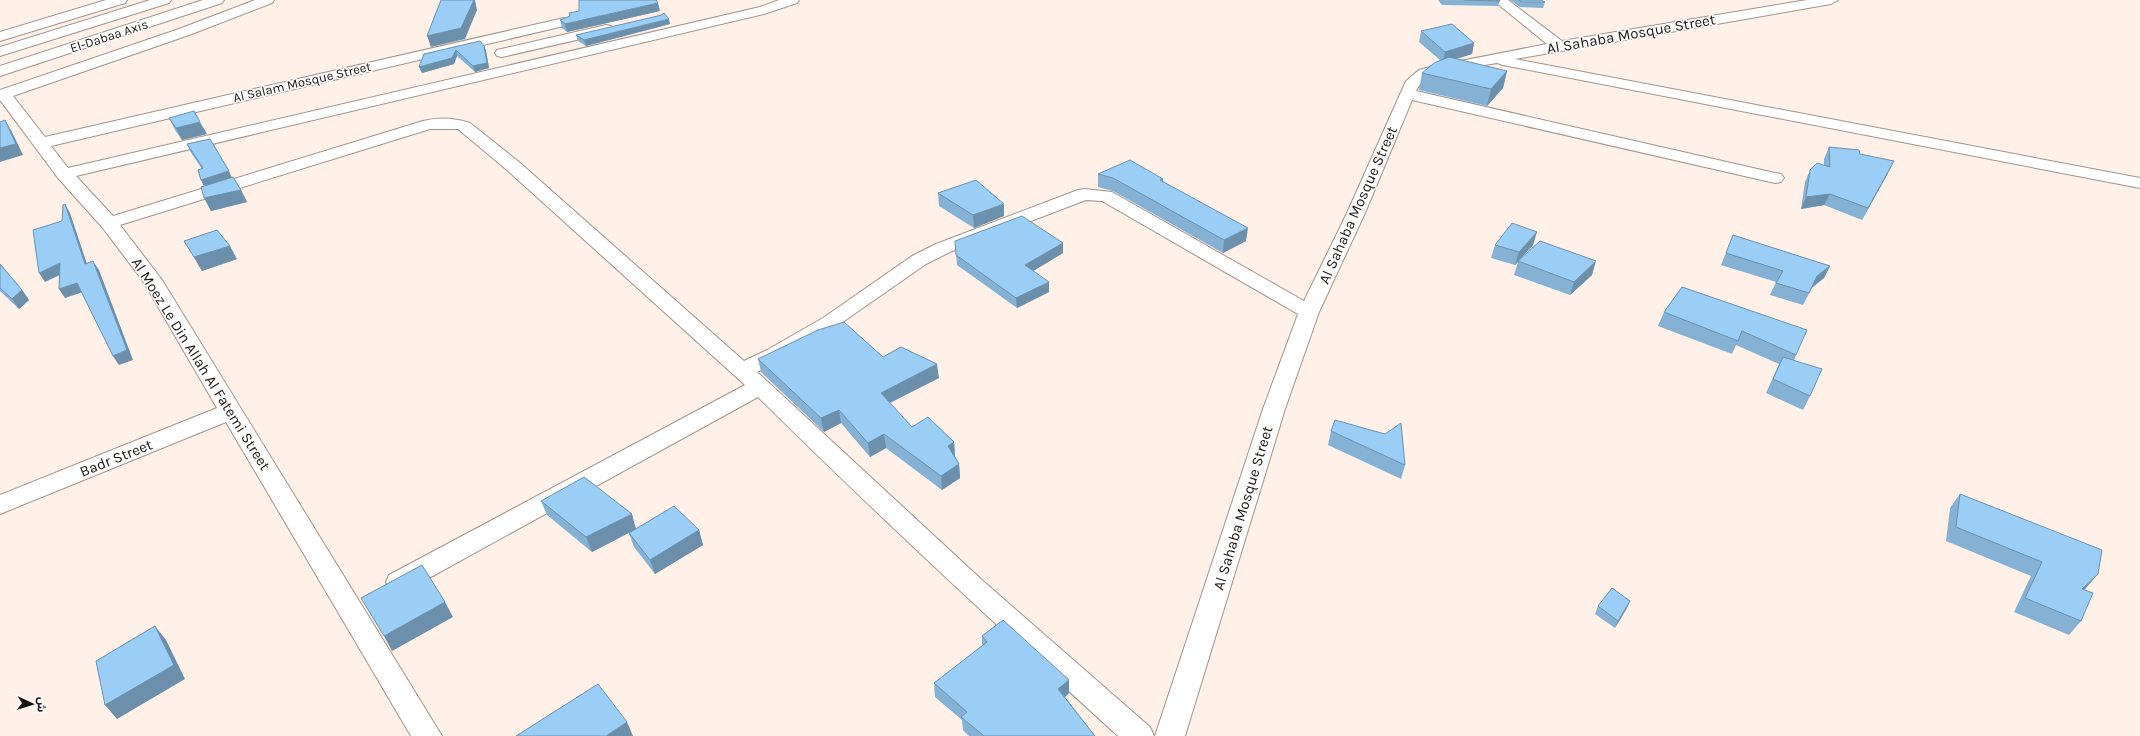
<svg xmlns="http://www.w3.org/2000/svg" width="2140" height="736" font-family="Karla,'Noto Sans Arabic',sans-serif">
  <style>
    .lines { fill: none; stroke-linecap: round; stroke-linejoin: round }
    .minor-casing { stroke: #a0938b; stroke-width: 2 }
    .highway-casing { stroke: #a0938b; stroke-width: 2 }
    .minor { fill: #fff; fill-rule: evenodd }
    .highway { fill: #fff; fill-rule: evenodd }
    .wall { fill: #84b1d4 }
    .shaded-wall { fill: #6c90ac }
    .building { fill: #9acef6; stroke: #6c90ac }
    .labels { text-anchor: middle; dominant-baseline: central; stroke-width: 3; stroke-linejoin: round; paint-order: stroke }
    .far-street-label { font-size: 13px; fill: #1a1512; stroke: #fff }
    .street-label { font-size: 15px; fill: #1a1512; stroke: #fff }
  </style>
  <rect width="100%" height="100%" fill="#fff1e8"/>
  <g class="lines">
    <g class="minor-casing">
      <g id="minor">
        <polygon points="106,0 127,0 125,3 0,41 0,32"/>
        <path d="M255,0H274L272,3L189,35L13,96L45,137L564,18L571,22L564,26L51,146L68,168L760,7L779,0H799L797,3L764,14L76,176L113,216L423,121C439,117 455,118 470,123L519,162L744,361L767,350L823,318L912,256L936,244L1078,190L1084,189L1112,192L1304,301L1347,213L1406,81L1419,70L1430,67L1547,44L1493,0H1508L1562,41L1807,0H1838L1831,4L1515,59L2140,178V188L1503,65L1497,63C1475,67 1425,69 1416,91L1775,173L1781,174L1784,178L1781,182L1775,183L1412,100L1365,213L1319,312L1285,409L1185,736H1155L1263,409L1298,314L1102,201L1086,200L950,252L926,264L837,326L783,360L757,372L982,580L1150,727L1154,736H1118C996,625 875,513 758,397L409,589L399,592L389,589L386,582L389,575L745,385L507,170L458,129H430L120,225L162,280L442,736H411L226,422L0,514V495L217,408L143,281L102,227L58,178L0,100V90L179,29Z"/>
        <polygon points="606,25 611,26 613,29 611,32 502,57 497,56 495,53 497,50"/>
      </g>
    </g>
    <g class="highway-casing">
      <g id="highway">
        <polygon points="150,0 171,0 169,3 0,56 0,47"/>
        <polygon points="203,0 224,0 222,3 0,76 0,66"/>
      </g>
    </g>
    <use href="#minor" class="minor"/>
    <use href="#highway" class="highway"/>
  </g>
  <g class="wall">
    <polygon points="1438,0 1499,0 1500,1 1498,6 1442,5"/>
    <polygon points="1510,0 1541,0 1545,2 1543,8 1520,7"/>
    <polygon points="660,11 567,32 562,28 560,20"/>
    <polygon points="670,24 586,46 578,41 576,35"/>
    <polygon points="1421,31 1474,43 1472,54 1456,59 1507,71 1503,88 1487,106 1419,90 1422,73 1440,60 1419,42"/>
    <polygon points="484,46 486,51 489,68 475,72 457,56 454,64 422,73 424,54"/>
    <polygon points="169,118 207,134 182,140 175,130"/>
    <polygon points="187,144 232,177 241,190 247,202 211,211 204,186 201,180 202,169 190,151"/>
    <polygon points="1829,147 1860,154 1888,173 1862,220 1824,205 1801,209 1805,182 1810,170 1824,165 1824,159"/>
    <polygon points="1098,174 1163,179 1163,181 1246,241 1223,253 1113,191 1098,187"/>
    <polygon points="938,193 1004,216 974,228 939,206"/>
    <polygon points="1733,235 1830,266 1824,278 1812,288 1803,305 1770,295 1776,282 1721,265"/>
    <polygon points="184,241 237,259 202,271"/>
    <polygon points="955,241 1063,243 1063,253 1033,271 1049,292 1017,308 957,265"/>
    <polygon points="1495,245 1533,245 1519,260 1592,275 1570,295 1514,275 1518,262 1515,265 1491,258"/>
    <polygon points="0,264 22,290 29,300 19,309 0,291"/>
    <polygon points="1682,287 1796,355 1794,360 1810,396 1803,410 1766,393 1779,364 1736,345 1732,354 1658,326 1664,312"/>
    <polygon points="883,357 939,378 890,403 912,427 954,442 955,456 959,464 960,478 942,490 886,448 870,457 841,423 824,432 761,372 758,359"/>
    <polygon points="1331,431 1405,465 1401,479 1328,445"/>
    <polygon points="1960,494 2086,588 2084,590 2081,621 2069,635 2014,612 2031,576 1946,541 1950,508"/>
    <polygon points="541,501 636,529 699,530 703,545 655,574 634,547 629,533 633,531 592,552 547,515"/>
    <polygon points="1598,606 1627,608 1615,628 1595,614"/>
    <polygon points="982,636 1069,680 1069,693 1065,697 1095,736 969,736 963,730 962,720 935,697 934,683 982,646"/>
  </g>
  <g class="shaded-wall">
    <polygon points="474,0 475,0 477,10 465,39 431,47 427,36"/>
    <polygon points="658,3 660,11 567,32 565,24"/>
    <polygon points="669,19 670,24 586,46 584,40"/>
    <polygon points="1474,43 1472,54 1443,63 1445,52"/>
    <polygon points="484,46 486,51 489,68 475,72 473,66"/>
    <polygon points="456,50 457,56 454,64 422,73 419,67"/>
    <polygon points="1507,71 1503,88 1487,106 1491,89"/>
    <polygon points="5,120 12,132 23,155 0,162 0,148"/>
    <polygon points="200,122 207,134 182,140 176,128"/>
    <polygon points="1894,161 1888,173 1862,220 1868,208"/>
    <polygon points="229,171 232,178 204,186 201,180"/>
    <polygon points="241,190 247,202 211,211 204,198"/>
    <polygon points="1830,194 1824,205 1801,209 1806,197"/>
    <polygon points="65,204 70,213 90,273 85,264"/>
    <polygon points="1004,204 1004,216 974,228 973,215"/>
    <polygon points="1248,228 1246,241 1223,253 1224,240"/>
    <polygon points="1537,232 1533,245 1515,265 1519,252"/>
    <polygon points="1063,243 1063,253 1025,276 1025,265"/>
    <polygon points="230,246 237,259 202,271 194,257"/>
    <polygon points="93,261 99,270 133,360 119,365 113,356"/>
    <polygon points="1596,261 1592,275 1570,295 1574,282"/>
    <polygon points="60,263 66,272 45,282 39,273"/>
    <polygon points="1830,266 1824,278 1811,288 1817,276"/>
    <polygon points="1049,282 1049,292 1017,308 1016,298"/>
    <polygon points="77,283 83,292 65,298 59,289"/>
    <polygon points="22,290 29,300 19,309 12,299"/>
    <polygon points="937,364 939,378 883,406 881,393"/>
    <polygon points="839,410 841,423 824,432 821,418"/>
    <polygon points="884,434 886,448 870,457 868,443"/>
    <polygon points="954,442 955,456 950,460 948,446"/>
    <polygon points="959,464 960,478 942,490 941,476"/>
    <polygon points="632,514 636,529 592,552 586,537"/>
    <polygon points="699,530 703,545 655,574 650,560"/>
    <polygon points="2098,574 2086,588 2070,603 2082,589"/>
    <polygon points="1630,601 1627,608 1615,628 1618,621"/>
    <polygon points="445,602 453,617 392,651 384,636"/>
    <polygon points="155,626 166,640 185,679 117,719 105,705"/>
    <polygon points="1069,680 1069,693 1059,703 1058,689"/>
    <polygon points="627,722 633,736 606,736"/>
  </g>
  <g class="building">
    <polygon points="441,0 474,0 461,28 427,36"/>
    <polygon points="579,0 656,0 658,3 565,24 560,20 570,16 569,13 579,11"/>
    <polygon points="1464,0 1499,0 1500,1"/>
    <polygon points="1519,0 1541,0 1545,2 1521,2"/>
    <polygon points="664,13 669,19 584,40 576,35 662,15"/>
    <polygon points="1452,24 1474,43 1445,52 1421,31"/>
    <polygon points="480,41 484,46 487,63 473,66 456,50 452,58 419,67 424,54"/>
    <polygon points="1449,57 1507,71 1491,89 1422,73 1434,63"/>
    <polygon points="194,111 200,122 176,128 169,118"/>
    <polygon points="5,120 16,144 0,148 0,122"/>
    <polygon points="210,139 229,171 201,180 198,170 203,168 187,144"/>
    <polygon points="1829,147 1859,150 1860,154 1894,161 1868,208 1830,194 1806,197 1810,170 1817,163 1830,167"/>
    <polygon points="1130,160 1163,179 1160,180 1248,228 1224,240 1113,178 1098,174"/>
    <polygon points="233,177 241,190 204,198 201,187"/>
    <polygon points="976,180 1004,204 973,215 938,193"/>
    <polygon points="65,204 85,264 93,261 127,350 113,356 77,283 59,289 60,263 39,273 33,230 62,221 63,205"/>
    <polygon points="1022,216 1063,243 1025,265 1049,282 1016,298 956,255 955,241"/>
    <polygon points="1512,223 1537,232 1519,252 1495,245"/>
    <polygon points="217,230 230,246 194,257 184,241"/>
    <polygon points="1733,235 1830,266 1817,276 1809,293 1776,283 1783,271 1726,253"/>
    <polygon points="1540,241 1596,261 1574,282 1518,261"/>
    <polygon points="0,264 22,290 12,299 0,288"/>
    <polygon points="1682,287 1807,330 1796,355 1742,331 1738,341 1664,312"/>
    <polygon points="844,322 883,357 901,347 937,364 881,393 912,427 928,417 954,442 948,446 959,464 941,476 884,434 868,443 839,410 821,418 758,359 818,330"/>
    <polygon points="1783,357 1822,369 1810,396 1773,379"/>
    <polygon points="1335,420 1385,434 1401,423 1405,465 1331,431"/>
    <polygon points="584,477 632,514 586,537 541,501"/>
    <polygon points="1960,494 2102,550 2098,574 2082,589 2093,593 2081,621 2025,598 2042,562 1956,527"/>
    <polygon points="674,506 699,530 650,560 629,533"/>
    <polygon points="422,565 445,602 384,636 361,598"/>
    <polygon points="1612,588 1630,601 1618,621 1598,606"/>
    <polygon points="1003,620 1069,680 1058,689 1095,736 984,736 961,717 967,712 934,683 987,642 982,636"/>
    <polygon points="155,626 174,665 105,705 96,661"/>
    <polygon points="598,684 627,722 606,736 516,736"/>
  </g>
  <g class="labels">
    <g class="far-street-label">
      <text transform="translate(109 36) rotate(-18)">El-Dabaa Axis</text>
      <text transform="translate(302 82) rotate(-13)">Al Salam Mosque Street</text>
    </g>
    <g class="street-label">
      <text transform="translate(1631 34) rotate(-10)">Al Sahaba Mosque Street</text>
      <text transform="translate(1358 205) rotate(-66)">Al Sahaba Mosque Street</text>
      <text transform="translate(201 364) rotate(58)">Al Moez Le Din Allah Al Fatemi Street</text>
      <text transform="translate(116 458) rotate(-22)">Badr Street</text>
      <text transform="translate(1243 508) rotate(-73)">Al Sahaba Mosque Street</text>
    </g>
  </g>
  <g transform="translate(32 704) rotate(94)" stroke="#ffffff" stroke-width="3" paint-order="stroke">
  <path d="M0-3L7 15L0 10L-7 15Z" fill="#1a1512"/>
  <text y="-6" font-size="11" font-weight="bold" text-anchor="middle" fill="#1a1512">ش</text>
  </g>
</svg>
